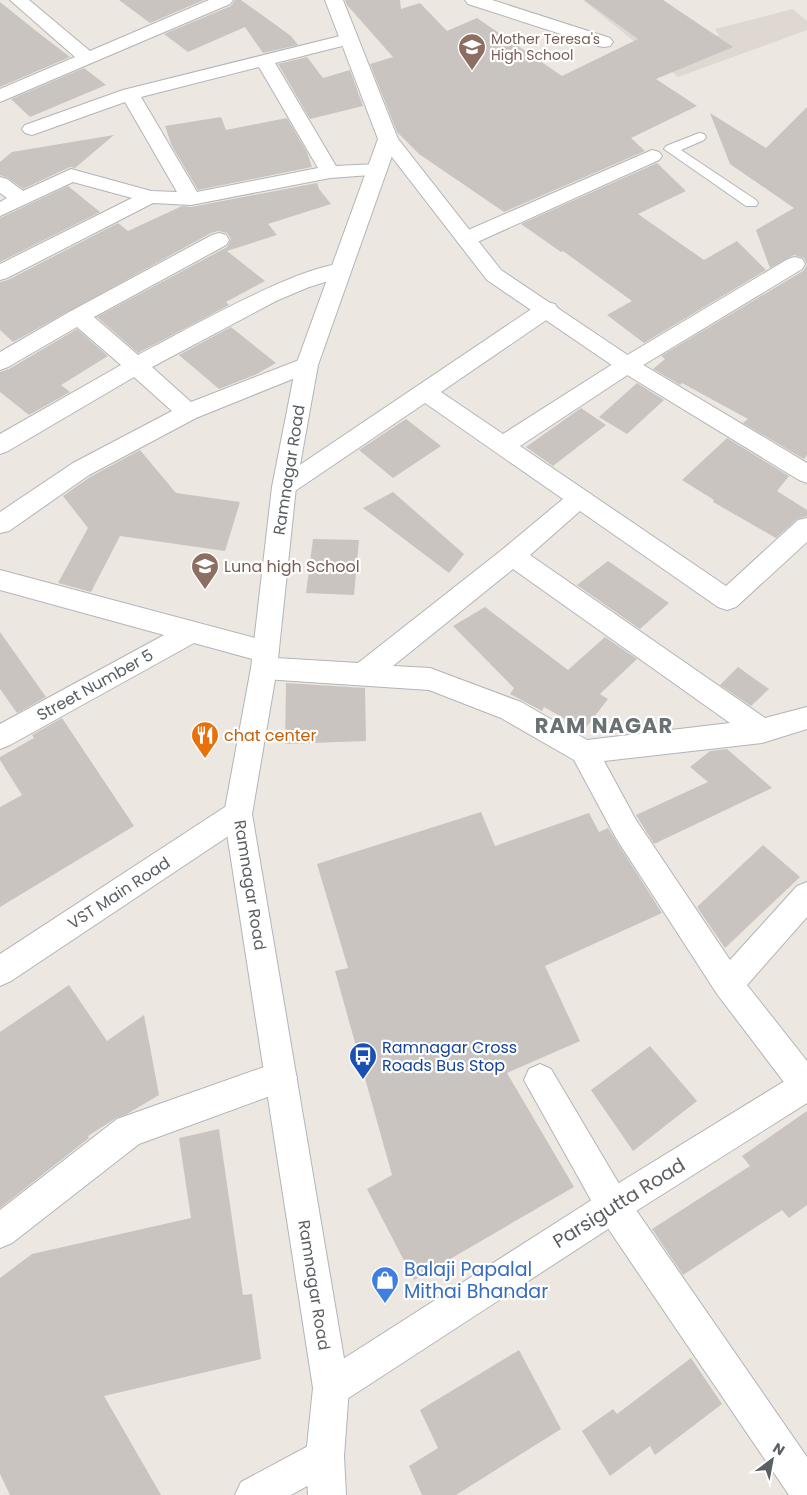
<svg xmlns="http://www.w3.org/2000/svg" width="807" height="1495" font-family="Poppins,sans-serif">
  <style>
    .education { fill: #dfd8d1 }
    .building { fill: #c9c4bf }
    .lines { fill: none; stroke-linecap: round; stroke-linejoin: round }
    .service-casing { stroke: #b1b5b8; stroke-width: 2 }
    .minor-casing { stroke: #b1b5b8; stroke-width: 2 }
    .tertiary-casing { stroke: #b1b5b8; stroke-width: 2 }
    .secondary-casing { stroke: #b0b6b9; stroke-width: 2 }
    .service { fill: #fff; fill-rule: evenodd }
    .minor { fill: #fff; fill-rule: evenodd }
    .tertiary { fill: #fff; fill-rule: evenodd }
    .secondary { fill: #fff; fill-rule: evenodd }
    .labels { text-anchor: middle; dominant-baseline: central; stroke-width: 4.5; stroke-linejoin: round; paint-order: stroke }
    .far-education-label { font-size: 14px; fill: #785e54; stroke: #fff; text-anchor: start }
    .street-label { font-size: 16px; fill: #595f62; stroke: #fff }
    .education-label { font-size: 16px; fill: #785e54; stroke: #fff; text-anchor: start }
    .food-label { font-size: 16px; fill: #c56008; stroke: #fff; text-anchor: start }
    .transit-label { font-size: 16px; fill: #164399; stroke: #fff; text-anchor: start }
    .near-street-label { font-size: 19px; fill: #595f62; stroke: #fff }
    .near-shop-label { font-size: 19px; fill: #366cbe; stroke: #fff; text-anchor: start }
    .district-label { font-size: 21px; font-weight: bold; letter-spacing: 1px; fill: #6a7174; stroke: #fff }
  </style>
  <rect width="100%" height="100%" fill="#ece7e0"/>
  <polygon class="education" points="583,0 658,0 683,48 719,35 715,29 793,9 807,21 807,30 678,77"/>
  <g class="building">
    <polygon points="119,0 204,0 150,23"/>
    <polygon points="235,0 241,0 291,36 298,45 263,53 245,27 188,52 164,34 231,6"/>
    <polygon points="345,0 400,0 401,9 420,3 447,31 477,18 562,76 638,39 584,0 663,0 733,47 656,79 697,106 631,138 645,151 504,212 419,154 397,132 370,64 393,57 347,5"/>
    <polygon points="0,2 40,34 70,57 0,87"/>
    <polygon points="307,57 323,78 350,70 363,106 310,119 278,64"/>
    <polygon points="84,68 106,85 30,117 11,99"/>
    <polygon points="807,107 807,455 804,459 743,423 748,419 682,383 680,385 653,369 665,359 661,356 803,271 807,265 804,258 794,255 770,268 756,230 794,208 730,164 710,113 766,148"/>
    <polygon points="221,117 226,130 287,118 307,152 312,167 198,190 172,146 165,126"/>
    <polygon points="114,135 75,168 70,167 23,189 8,178 0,175 0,162 12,152"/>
    <polygon points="657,163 686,191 638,214 704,260 737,241 766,270 644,343 607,315 632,301 563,251 561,252 521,224"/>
    <polygon points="317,183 319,189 331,204 268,224 277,235 227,251 265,281 226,302 229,305 138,353 97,317 227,247 231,239 227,233 218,231 211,233 13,342 0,330 0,282 8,280 118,223 128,231 182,206 191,207"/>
    <polygon points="68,186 100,212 0,262 0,218"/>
    <polygon points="231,327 276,363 257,374 219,389 179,355"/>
    <polygon points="77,329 108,356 61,385 70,392 29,415 0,392 0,372 9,369"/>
    <polygon points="637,383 664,400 627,434 599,417"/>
    <polygon points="581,408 606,425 553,466 526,447"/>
    <polygon points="406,419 441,446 393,478 359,450"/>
    <polygon points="727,438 789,476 777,491 807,510 807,516 797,519 776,538 713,502 714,500 682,480"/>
    <polygon points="140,450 176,493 240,502 225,551 120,536 91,592 58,583 88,528 63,496 90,477"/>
    <polygon points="393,492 464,554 449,573 363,508"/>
    <polygon points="313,539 359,540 354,595 306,593"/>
    <polygon points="608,561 669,603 640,629 577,585"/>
    <polygon points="485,607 568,670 605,637 637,659 600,694 608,699 584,730 544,707 542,711 510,694 514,688 453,626"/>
    <polygon points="0,632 46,697 17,713 0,689"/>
    <polygon points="738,667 769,689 751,706 720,685"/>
    <polygon points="286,683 365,688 366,741 285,744"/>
    <polygon points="62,718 134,826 0,907 0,807 22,795 0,760 0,757 34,738 32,735"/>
    <polygon points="727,749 772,788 654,844 636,815 708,782 690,767 710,751"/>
    <polygon points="481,812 495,846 589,813 599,832 608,828 662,913 545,966 580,1041 507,1073 574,1187 414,1280 367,1189 392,1175 335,971 348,968 317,864"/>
    <polygon points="763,845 800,877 725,948 697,907"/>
    <polygon points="69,985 107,1041 144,1015 159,1095 127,1114 116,1118 88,1136 89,1138 0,1208 0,1032"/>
    <polygon points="650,1046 697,1101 633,1151 591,1090"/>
    <polygon points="807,1111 807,1205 789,1218 782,1210 683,1275 652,1229 750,1166 742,1156"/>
    <polygon points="219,1129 243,1295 252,1294 261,1359 104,1396 161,1495 10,1495 0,1474 0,1278 32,1254 191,1218 179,1138"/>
    <polygon points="519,1350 561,1429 456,1495 422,1495 409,1466 438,1448 420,1410"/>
    <polygon points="691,1358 722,1404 655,1455 650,1446 610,1476 582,1431 613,1409 617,1414"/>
  </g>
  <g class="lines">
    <g class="service-casing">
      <polygon id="service" points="699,133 704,134 706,137 704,140 681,150 756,200 758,203 756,206 746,206 664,149 666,146"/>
    </g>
    <g class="minor-casing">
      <g id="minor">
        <polygon points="10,0 29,0 90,51 209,0 233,0 230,4 0,102 0,89 75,57"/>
        <polygon points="465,0 492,0 610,38 613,42 610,46 604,47 598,46 468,4"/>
        <path d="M348,34L354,35L357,39L354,43L275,63L336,166L377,164L384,166L387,170L384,174L330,178L191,205L153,203L7,278L0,280V264L132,198L73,182L0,216V202L7,198L0,193V177L7,179L23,191L71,169L151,191L177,192L125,102L32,135L25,133L22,129L25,125L123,90ZM259,67L318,168L197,192L141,97Z"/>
        <polygon points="652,150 659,152 662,156 659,160 473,244 466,246 459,244 456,239 459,234"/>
        <path d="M219,233L226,235L229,240L226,245L94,317L138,355C175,336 314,256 348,265L351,270L348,275L309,287L276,301L152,367L191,402L307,357L315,360L318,365L315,370L196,418L89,475L9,531L0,533V512L73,463L172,411L134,377L8,451L0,454V434L121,365L77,327L8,367L0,370V352L71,311L212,235Z"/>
        <path d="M795,257L802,259L805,264L802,269L635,370L520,446L726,586L798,520L807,518V542L736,607L727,610L718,607L580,511L530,555L765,718L807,707V729L762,743L604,761L636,820L730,960L797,886L807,882V917L747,985L807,1061V1103L796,1098L717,994L616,838L574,760L501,718L429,690L264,679L255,676L251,668L256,660L194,643L10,745L0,749V724L164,635L0,590V570L266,641L275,644L279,652L276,658L358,663L503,549L563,499L425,403L292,493L284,496L276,493L272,487L276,481L539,304L547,302L555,304L558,309L555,314L441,392L503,434L619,360L788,259ZM513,569L730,723L587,740L521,702L430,668L393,666Z"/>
        <polygon points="281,1061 292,1066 297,1077 292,1088 139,1144 12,1243 0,1248 0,1210 117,1119"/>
        <polygon points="540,1064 551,1069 625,1194 807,1457 807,1495 789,1495 601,1218 524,1080 529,1069"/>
        <polygon points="325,1437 338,1443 344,1456 338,1469 291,1495 235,1495 241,1482"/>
      </g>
    </g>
    <g class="tertiary-casing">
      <g id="tertiary">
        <polygon points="388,133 395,135 501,270 635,360 807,463 807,483 799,480 619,370 487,280 378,139 381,135"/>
        <polygon points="238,801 248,805 252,814 248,823 11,981 0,986 0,954 228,805"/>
        <polygon points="807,1069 807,1103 625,1218 344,1401 331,1406 318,1401 313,1388 318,1375 601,1194 796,1074"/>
      </g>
    </g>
    <g class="secondary-casing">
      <polygon id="secondary" points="325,0 343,0 398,139 318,365 296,487 277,668 252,814 349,1388 344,1456 346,1495 308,1495 306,1456 313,1388 224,814 251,668 272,487 296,365 378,139"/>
    </g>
    <use href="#service" class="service"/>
    <use href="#minor" class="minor"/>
    <use href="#tertiary" class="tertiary"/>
    <use href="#secondary" class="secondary"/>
  </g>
  <defs>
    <g id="university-pin" transform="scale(1.4375)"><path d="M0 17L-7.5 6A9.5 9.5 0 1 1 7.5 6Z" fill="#8d6e63" stroke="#fff"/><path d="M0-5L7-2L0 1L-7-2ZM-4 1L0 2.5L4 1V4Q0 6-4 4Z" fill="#fff"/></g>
    <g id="restaurant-pin" transform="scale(1.4375)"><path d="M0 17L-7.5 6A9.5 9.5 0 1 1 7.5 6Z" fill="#e8710a" stroke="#fff"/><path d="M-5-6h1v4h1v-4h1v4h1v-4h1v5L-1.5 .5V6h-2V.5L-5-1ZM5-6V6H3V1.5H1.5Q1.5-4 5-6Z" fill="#fff"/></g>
    <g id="bus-pin" transform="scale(1.4375)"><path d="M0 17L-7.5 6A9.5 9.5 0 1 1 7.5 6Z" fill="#1a4fb4" stroke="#fff"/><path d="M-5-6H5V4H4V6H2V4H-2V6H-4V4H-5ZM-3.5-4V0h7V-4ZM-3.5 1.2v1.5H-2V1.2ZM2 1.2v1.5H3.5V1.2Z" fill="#fff"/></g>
    <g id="shop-pin" transform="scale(1.4375)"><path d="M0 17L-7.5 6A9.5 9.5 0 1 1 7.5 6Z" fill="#3f7fe0" stroke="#fff"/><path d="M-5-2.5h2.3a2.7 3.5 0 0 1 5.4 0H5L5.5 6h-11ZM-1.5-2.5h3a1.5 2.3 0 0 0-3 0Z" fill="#fff"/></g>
  </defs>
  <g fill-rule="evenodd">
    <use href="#university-pin" x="472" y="47"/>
    <use href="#university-pin" x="205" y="566"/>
    <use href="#restaurant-pin" x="205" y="735"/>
    <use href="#bus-pin" x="363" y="1056"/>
    <use href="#shop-pin" x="385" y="1280"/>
  </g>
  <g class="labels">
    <g class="far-education-label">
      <text x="491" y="39">Mother Teresa's<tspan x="491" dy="16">High School</tspan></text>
    </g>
    <g class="street-label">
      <text transform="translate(289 470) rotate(-81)">Ramnagar Road</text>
      <text transform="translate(95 685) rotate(-29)">Street Number 5</text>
      <text transform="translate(250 885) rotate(81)">Ramnagar Road</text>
      <text transform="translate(119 893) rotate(-33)">VST Main Road</text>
      <text transform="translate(314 1285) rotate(81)">Ramnagar Road</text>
    </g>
    <g class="education-label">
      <text x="224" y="566">Luna high School</text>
    </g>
    <g class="food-label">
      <text x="224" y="735">chat center</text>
    </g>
    <g class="transit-label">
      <text x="382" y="1047">Ramnagar Cross<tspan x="382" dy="18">Roads Bus Stop</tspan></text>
    </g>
    <g class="near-street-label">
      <text transform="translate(619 1203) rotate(-32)">Parsigutta Road</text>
    </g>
    <g class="near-shop-label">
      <text x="404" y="1269">Balaji Papalal<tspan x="404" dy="22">Mithai Bhandar</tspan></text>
    </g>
    <g class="district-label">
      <text x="604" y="725">RAM NAGAR</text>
    </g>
  </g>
  <g transform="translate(772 1460) rotate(32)" stroke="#ffffff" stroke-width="4" paint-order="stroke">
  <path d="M0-4L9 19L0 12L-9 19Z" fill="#595f62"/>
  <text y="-8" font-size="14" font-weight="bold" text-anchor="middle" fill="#595f62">N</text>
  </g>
</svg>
